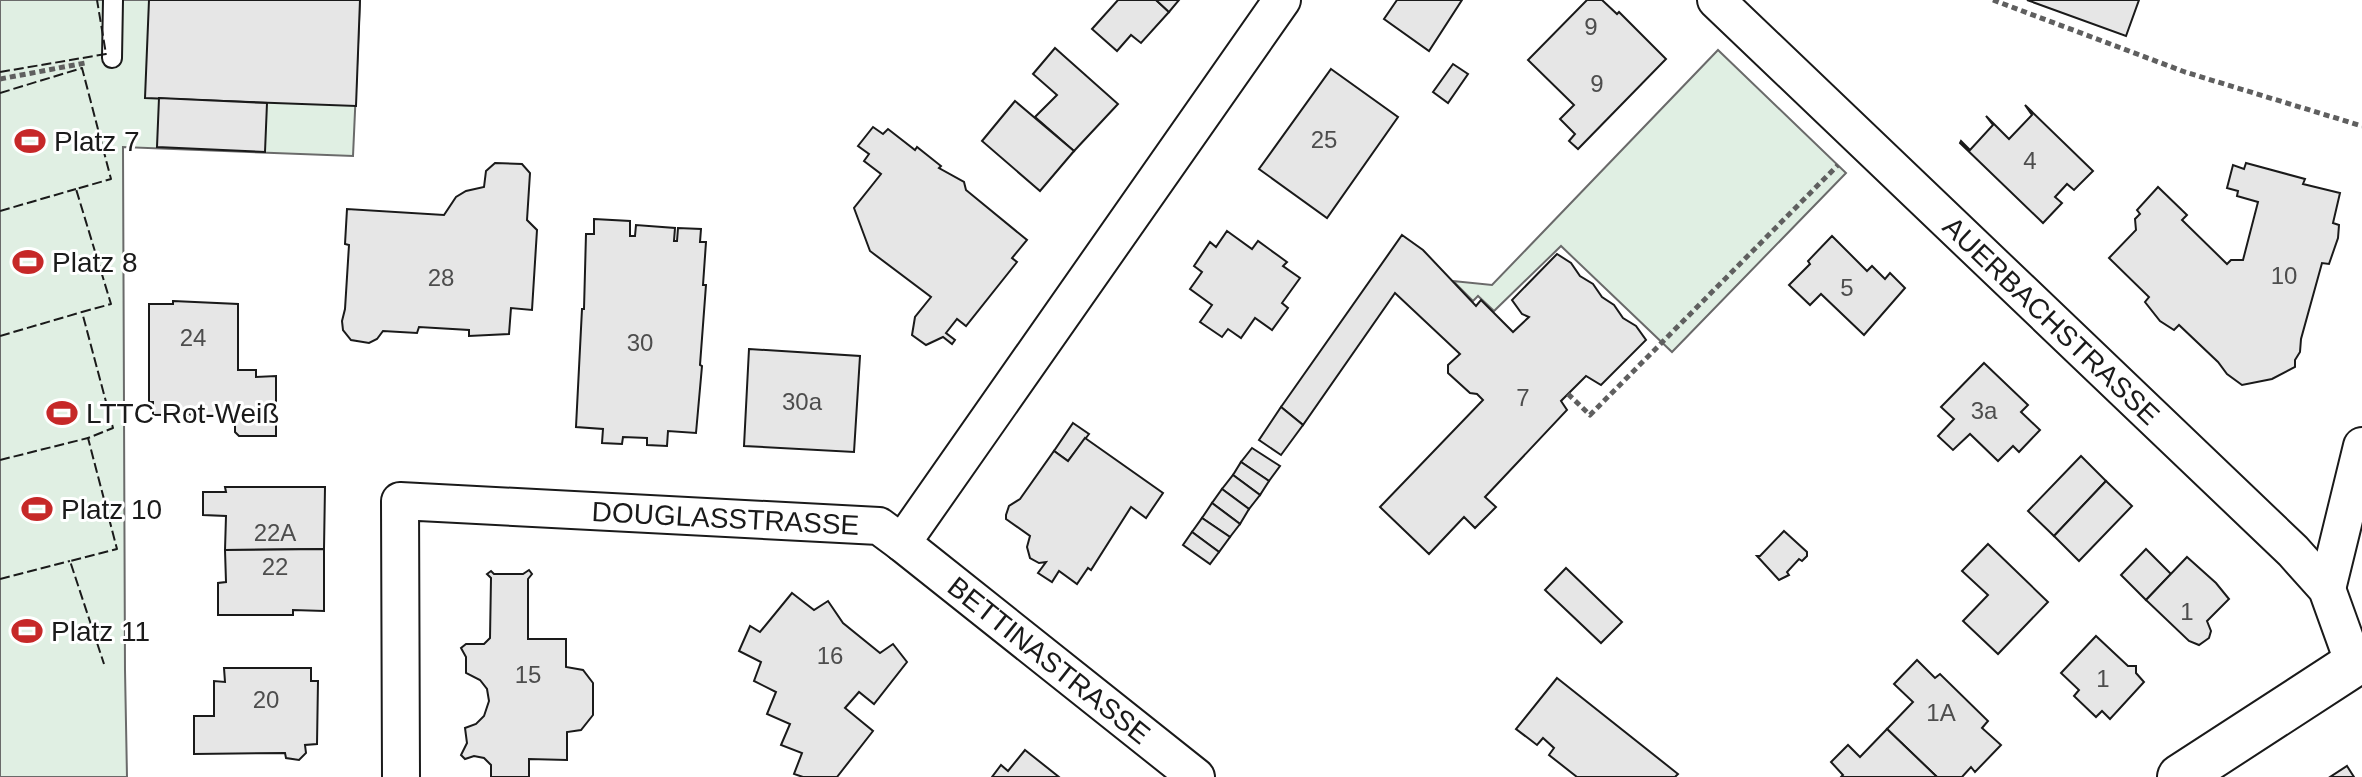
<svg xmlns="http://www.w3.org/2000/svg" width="2362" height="777" font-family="Helvetica,sans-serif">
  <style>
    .green { fill: #e0efe3; stroke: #6a6a6a; stroke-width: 2 }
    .building { fill: #e6e6e6; stroke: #1a1a1a; stroke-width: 2 }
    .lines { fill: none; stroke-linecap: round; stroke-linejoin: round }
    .lane-casing { stroke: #1a1a1a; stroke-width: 22 }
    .street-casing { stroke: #1a1a1a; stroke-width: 40 }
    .secondary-casing { stroke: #1a1a1a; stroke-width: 48 }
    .path { stroke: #5f5f5f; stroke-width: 5; stroke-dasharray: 6 4; stroke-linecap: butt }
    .lane { stroke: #fff; stroke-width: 18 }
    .street { stroke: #fff; stroke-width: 36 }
    .secondary { stroke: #fff; stroke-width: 44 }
    .fence { stroke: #1a1a1a; stroke-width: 2; stroke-dasharray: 10 4; stroke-linecap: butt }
    .labels { text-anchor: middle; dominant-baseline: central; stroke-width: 6; stroke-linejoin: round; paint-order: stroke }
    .number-label { font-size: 24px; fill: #4d4d4d }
    .poi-label { font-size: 28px; fill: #1a1a1a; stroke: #fff; text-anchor: start }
    .street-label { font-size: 28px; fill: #1a1a1a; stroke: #fff }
  </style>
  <rect width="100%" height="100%" fill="#fff"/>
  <g class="green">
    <polygon points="0,0 360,0 353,156 123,147 125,670 127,777 0,777"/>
    <polygon points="1718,50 1846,173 1672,352 1561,246 1494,311 1478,296 1473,301 1453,281 1492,285"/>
  </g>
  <g class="building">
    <polygon points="149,0 360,0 356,106 145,98"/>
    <polygon points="1118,0 1156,0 1169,12 1141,43 1131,35 1117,51 1092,29"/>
    <polygon points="1156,0 1179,0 1169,12"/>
    <polygon points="1397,0 1462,0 1429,51 1384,19"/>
    <polygon points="1587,0 1602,0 1617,14 1619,12 1666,59 1578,149 1569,141 1575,134 1560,119 1574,105 1528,60"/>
    <polygon points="2027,0 2139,0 2126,36"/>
    <polygon points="1055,48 1118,104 1074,151 1035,117 1057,95 1033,74"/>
    <polygon points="1453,64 1468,74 1448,103 1433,92"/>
    <polygon points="1331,69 1398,117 1327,218 1259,169"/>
    <polygon points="159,98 267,103 265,152 157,147"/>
    <polygon points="1015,101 1074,151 1040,191 982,141"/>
    <polygon points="2025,105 2093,171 2074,190 2067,184 2055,197 2062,203 2043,223 1960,143 1961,141 1970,150 1993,125 1986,116 2009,139 2032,115"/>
    <polygon points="873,127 883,134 888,129 915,150 917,147 941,166 939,168 964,182 966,190 1027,240 1012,258 1017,262 966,326 957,319 946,333 955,340 952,344 943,337 926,345 912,335 915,317 931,297 870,251 854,208 881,174 864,161 869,154 858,146"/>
    <polygon points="495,163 522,164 530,173 527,220 537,230 532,310 511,308 509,334 469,336 469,330 419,327 417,333 383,331 377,339 369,343 351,340 343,330 342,321 345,309 349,245 345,244 347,209 444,215 456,197 466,191 484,187 486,171"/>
    <polygon points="2246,163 2305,179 2303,184 2340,193 2333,223 2339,225 2338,238 2329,264 2322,263 2301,339 2300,352 2295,360 2295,367 2272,379 2242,385 2227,374 2218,362 2179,325 2174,330 2160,321 2145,302 2149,297 2109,258 2136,230 2135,219 2140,214 2137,210 2158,187 2187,215 2182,220 2227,264 2231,260 2243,260 2258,202 2237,196 2238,191 2227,188 2233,165 2244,169"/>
    <polygon points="594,219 630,221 630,236 635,236 636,225 675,228 674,241 677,241 678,228 701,229 700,242 706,242 703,285 706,285 700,365 702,366 696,433 668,431 667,446 647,445 647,438 623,437 622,444 602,443 603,429 576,427 582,309 584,309 586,234 594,234"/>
    <polygon points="1227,231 1252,249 1258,241 1287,262 1283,266 1300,278 1282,303 1288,308 1272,330 1255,318 1241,338 1228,329 1222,337 1200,322 1212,305 1190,289 1202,272 1194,266 1210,242 1216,247"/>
    <polygon points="1402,235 1423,250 1476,306 1481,300 1513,332 1529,317 1522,314 1512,300 1557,254 1571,263 1580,276 1593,284 1602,297 1614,305 1623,318 1636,326 1646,340 1601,385 1586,376 1561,401 1567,410 1485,497 1496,507 1475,528 1464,517 1429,554 1380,507 1483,400 1477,394 1470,393 1448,373 1448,365 1460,354 1395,293 1303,425 1281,407"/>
    <polygon points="1832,236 1867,271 1872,266 1885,279 1890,273 1905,288 1864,335 1821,294 1810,305 1789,285 1810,264 1808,261"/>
    <polygon points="173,301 238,304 238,370 256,370 256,377 276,376 276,436 239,436 235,432 235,414 153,415 153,402 149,402 149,304 173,304"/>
    <polygon points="749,349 860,356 854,452 744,446"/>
    <polygon points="1984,363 2028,405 2021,412 2040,430 2019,452 2013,446 1998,461 1970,434 1953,450 1938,436 1954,419 1941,407"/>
    <polygon points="1281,407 1303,425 1281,455 1259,440"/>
    <polygon points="1073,423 1089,434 1068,461 1054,451"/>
    <polygon points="1085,438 1163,493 1146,518 1131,507 1091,570 1088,568 1077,584 1059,571 1052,582 1038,573 1046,562 1039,563 1030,558 1027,547 1030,536 1006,519 1006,515 1009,506 1020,499 1054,451 1068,461"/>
    <polygon points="1252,448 1280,466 1269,481 1241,462"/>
    <polygon points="2081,456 2106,481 2054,536 2028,511"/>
    <polygon points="1241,462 1269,481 1260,495 1233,475"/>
    <polygon points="1233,475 1260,495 1249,509 1222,489"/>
    <polygon points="2106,481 2132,506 2079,561 2054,536"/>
    <polygon points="225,487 325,487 324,549 225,550 226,516 203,515 203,492 226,492"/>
    <polygon points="1222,489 1249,509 1240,524 1212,503"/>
    <polygon points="1212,503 1240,524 1230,537 1202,518"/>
    <polygon points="1202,518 1230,537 1219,552 1192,532"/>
    <polygon points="1784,531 1807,552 1807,556 1802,561 1799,559 1787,572 1789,575 1779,580 1757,556 1760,556"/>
    <polygon points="1192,532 1219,552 1210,564 1183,545"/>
    <polygon points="1988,544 2048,602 1998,654 1963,621 1988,595 1962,571"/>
    <polygon points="324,549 324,611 293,610 293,615 218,615 218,583 226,582 225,550"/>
    <polygon points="2146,549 2171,574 2146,600 2121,575"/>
    <polygon points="2187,557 2216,583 2229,599 2207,621 2211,631 2209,638 2199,645 2189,641 2146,600"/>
    <polygon points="1566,568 1622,622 1601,643 1545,590"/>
    <polygon points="529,570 532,574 528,579 528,639 566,639 566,667 583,670 593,683 593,715 581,730 567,732 567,760 529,759 529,777 491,777 491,765 484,758 474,756 465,759 461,755 467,743 465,728 476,724 484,716 489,701 487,689 480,680 466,673 466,657 461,648 466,644 484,644 490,638 491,578 487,574 491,571 494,574 523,574"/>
    <polygon points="792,593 814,610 828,601 843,623 880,653 893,644 907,662 874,704 859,692 845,708 873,731 837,777 803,777 794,774 802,753 781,745 790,724 767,714 776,692 754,681 761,662 739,651 750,626 760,632"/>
    <polygon points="2096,636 2128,666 2136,666 2136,673 2144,682 2110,719 2102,711 2096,717 2074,696 2079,690 2061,673"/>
    <polygon points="1917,660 1935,678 1940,674 1988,721 1982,728 2001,745 1975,772 1971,767 1962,777 1937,777 1887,729 1913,702 1894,684"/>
    <polygon points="224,668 311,668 311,681 318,681 317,744 305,745 306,753 299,760 286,758 285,753 194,754 194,716 214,716 214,681 225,682"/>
    <polygon points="1557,678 1678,774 1675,777 1577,777 1549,755 1554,748 1543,738 1537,745 1516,729"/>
    <polygon points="1887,729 1937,777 1841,777 1843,775 1831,762 1848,745 1860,757"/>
    <polygon points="1025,750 1059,777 992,777 1001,765 1008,771"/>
    <polygon points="2347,766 2354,777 2330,777"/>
  </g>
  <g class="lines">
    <g class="lane-casing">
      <polyline id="lane" points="112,58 113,0"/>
    </g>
    <g class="street-casing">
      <g id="street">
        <path id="s1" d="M1716,0L2293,551L2327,589L2354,664L2362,660"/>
        <path id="s2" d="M902,543L1196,777"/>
        <polyline points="2327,589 2362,446"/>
        <path id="s3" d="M401,777L400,501L879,526L902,543L1282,0"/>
      </g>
    </g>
    <g class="secondary-casing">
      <polyline id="secondary" points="2180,777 2354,664"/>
    </g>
    <g class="path">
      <polyline points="1993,0 2185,72 2362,126"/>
      <polyline points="0,79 85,63"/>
      <polyline points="1568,394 1590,415 1838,165"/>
    </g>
    <use href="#lane" class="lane"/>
    <use href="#street" class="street"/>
    <use href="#secondary" class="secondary"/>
    <g class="fence">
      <polyline points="0,72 106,54 97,0"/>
      <polyline points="0,93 82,68 111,179 76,189 111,304 82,312 113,428 88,438 117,549 70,561 104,664"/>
      <polyline points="0,211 76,189"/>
      <polyline points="0,336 82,312"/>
      <polyline points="0,460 88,438"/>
      <polyline points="0,579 70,561"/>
    </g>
  </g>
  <defs>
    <g id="stadium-bare" transform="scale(2.4)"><path d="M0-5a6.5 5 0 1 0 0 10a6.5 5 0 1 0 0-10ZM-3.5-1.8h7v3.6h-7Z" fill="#c62828" stroke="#fff" stroke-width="2.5" paint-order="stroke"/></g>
  </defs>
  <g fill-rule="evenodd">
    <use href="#stadium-bare" x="30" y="141"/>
    <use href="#stadium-bare" x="28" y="262"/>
    <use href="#stadium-bare" x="62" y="413"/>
    <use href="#stadium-bare" x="37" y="509"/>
    <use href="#stadium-bare" x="27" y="631"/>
  </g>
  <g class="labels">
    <g class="number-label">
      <text x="1591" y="26">9</text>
      <text x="1597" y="83">9</text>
      <text x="1324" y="139">25</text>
      <text x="2030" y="160">4</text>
      <text x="2284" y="275">10</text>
      <text x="441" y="277">28</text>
      <text x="1847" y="287">5</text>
      <text x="193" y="337">24</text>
      <text x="640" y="342">30</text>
      <text x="1523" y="397">7</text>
      <text x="802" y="401">30a</text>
      <text x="1984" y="410">3a</text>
      <text x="275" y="532">22A</text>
      <text x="275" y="566">22</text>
      <text x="2187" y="611">1</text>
      <text x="830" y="655">16</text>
      <text x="528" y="674">15</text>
      <text x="2103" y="678">1</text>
      <text x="266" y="699">20</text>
      <text x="1941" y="712">1A</text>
    </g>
    <g class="poi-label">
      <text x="54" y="141">Platz 7</text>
      <text x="52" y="262">Platz 8</text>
      <text x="86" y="413">LTTC Rot-Weiß</text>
      <text x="61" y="509">Platz 10</text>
      <text x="51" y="631">Platz 11</text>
    </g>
    <g class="street-label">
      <text stroke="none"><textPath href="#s1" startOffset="464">AUERBACHSTRASSE</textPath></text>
      <text stroke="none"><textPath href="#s3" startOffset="602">DOUGLASSTRASSE</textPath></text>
      <text stroke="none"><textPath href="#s2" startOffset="188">BETTINASTRASSE</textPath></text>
    </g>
  </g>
</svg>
